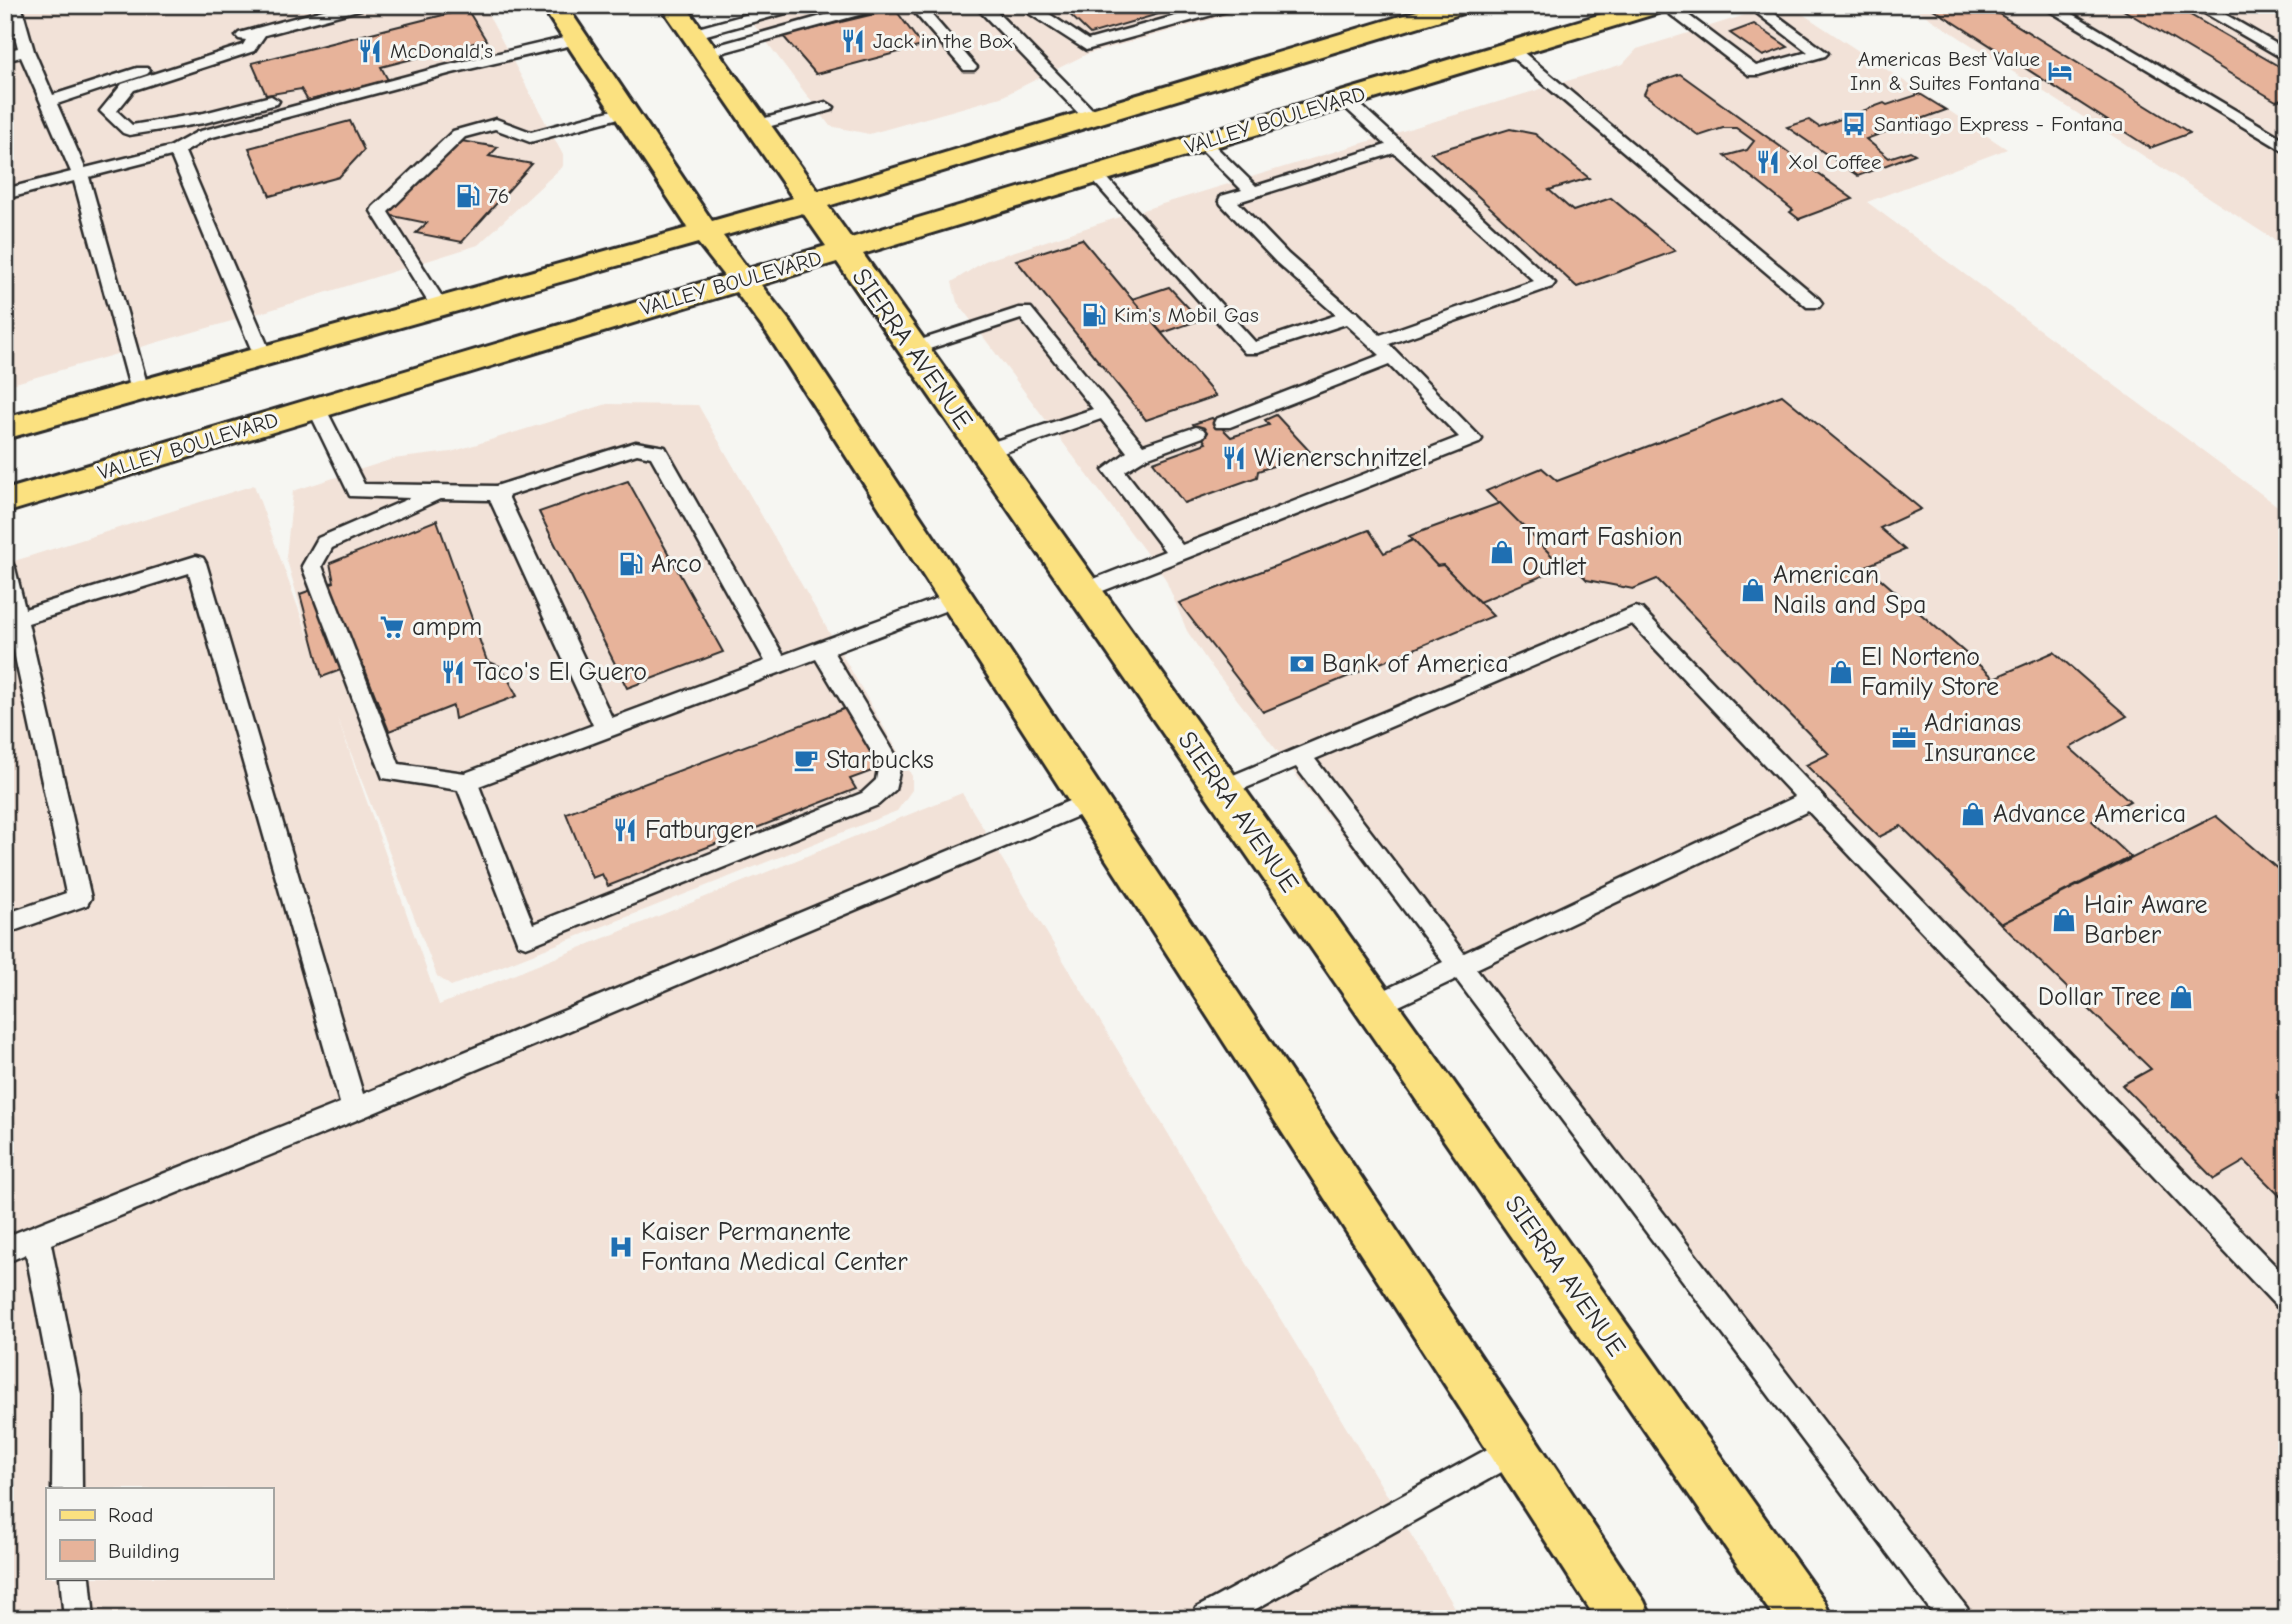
<svg xmlns="http://www.w3.org/2000/svg" width="2292" height="1624" font-family="'Comic Neue',sans-serif">
  <style>
    .built { fill: #f2e2d8; fill-rule: evenodd }
    .building { fill: #e7b39a; stroke: #2b2b2b; stroke-width: 2 }
    .lines { fill: none; stroke-linecap: round; stroke-linejoin: round }
    .service-casing { stroke: #2b2b2b; stroke-width: 5 }
    .primary-casing { stroke: #2b2b2b; stroke-width: 6 }
    .service { fill: #f6f6f2; fill-rule: evenodd }
    .primary { fill: #fbe180; fill-rule: evenodd }
    .labels { text-anchor: middle; dominant-baseline: central; stroke-width: 6; stroke-linejoin: round; paint-order: stroke }
    .far-poi-label { font-size: 21px; fill: #2b2b2b; stroke: #f6f6f2; text-anchor: start }
    .far-street-label { font-size: 21px; fill: #2b2b2b; stroke: #f6f6f2 }
    .street-label { font-size: 26px; fill: #2b2b2b; stroke: #f6f6f2 }
    .poi-label { font-size: 26px; fill: #2b2b2b; stroke: #f6f6f2; text-anchor: start }
  </style>
  <rect width="100%" height="100%" fill="#f6f6f2"/>
  <filter id="ink" filterUnits="userSpaceOnUse"><feTurbulence type="fractalNoise" baseFrequency=".0143" numOctaves="2"/><feDisplacementMap in="SourceGraphic" scale="14" xChannelSelector="R" yChannelSelector="G"/><feConvolveMatrix kernelMatrix="1 2 1 2 8 2 1 2 1" color-interpolation-filters="sRGB"/></filter>
  <g filter="url(#ink)">
    <g class="built">
      <polygon points="5,5 483,5 563,155 563,166 478,245 267,311 5,386"/>
      <polygon points="739,5 1263,5 1087,54 1001,97 869,134 830,126"/>
      <polygon points="1777,5 1789,5 2007,149 1867,202 2287,513 2287,1619 1942,1619 1626,1199 1208,662 1187,631 1165,578 957,302 952,282 985,261 1113,219 1623,64 1637,49"/>
      <polygon points="1909,5 2287,5 2287,248"/>
      <path d="M607,404L698,405L912,776V790L897,811L451,986L437,976L337,717L439,1005L962,793L1462,1619H5V564L254,485L310,641L286,557L293,491L393,459L451,452ZM47,1489H271V1577H47Z"/>
    </g>
    <g class="building">
      <polygon points="1065,5 1186,5 1186,6 1090,34 1061,6"/>
      <polygon points="1927,5 2002,5 1991,9 2190,133 2150,148"/>
      <polygon points="2115,5 2173,5 2287,71 2287,97 2276,101"/>
      <polygon points="467,9 486,40 381,67 388,80 308,101 301,89 266,95 252,63"/>
      <polygon points="895,9 922,46 816,74 783,36"/>
      <polygon points="1754,24 1788,47 1763,56 1730,33"/>
      <polygon points="1680,74 1853,199 1799,219 1790,212 1793,210 1725,156 1747,150 1754,141 1736,128 1723,128 1699,136 1644,94 1648,85"/>
      <polygon points="1920,94 1946,110 1866,139 1889,158 1910,151 1915,154 1858,176 1787,127 1809,120 1819,127 1884,103 1887,105"/>
      <polygon points="350,121 364,150 339,177 270,196 249,148"/>
      <polygon points="1510,129 1535,134 1589,178 1549,190 1573,211 1611,198 1675,251 1577,287 1431,153"/>
      <polygon points="455,140 498,147 489,156 532,164 462,242 416,233 427,223 383,214"/>
      <polygon points="1082,239 1132,299 1216,396 1146,420 1016,260"/>
      <polygon points="1169,287 1200,320 1162,333 1132,299"/>
      <polygon points="1782,395 1921,509 1880,528 1905,550 1866,566 1994,678 2054,652 2127,716 2070,748 2130,801 2092,821 2131,857 2001,924 1901,826 1879,837 1806,765 1829,754 1657,579 1633,589 1587,580 1565,557 1557,561 1486,491 1542,468 1557,481"/>
      <polygon points="1276,415 1313,455 1292,464 1285,462 1258,471 1257,477 1184,503 1153,462 1206,443 1193,424 1212,418 1231,437 1269,425 1265,420"/>
      <polygon points="628,481 723,652 627,688 539,512"/>
      <polygon points="1500,503 1557,561 1565,557 1571,564 1479,602 1443,565 1437,566 1409,536"/>
      <polygon points="437,520 487,661 502,667 517,696 455,719 453,706 389,731 362,662 322,677 300,594 334,582 330,563"/>
      <polygon points="1369,530 1384,553 1413,540 1437,566 1443,565 1493,616 1263,712 1179,603"/>
      <polygon points="846,708 880,768 850,779 856,789 608,886 602,874 592,878 566,813"/>
      <polygon points="2216,816 2287,877 2287,1203 2245,1161 2214,1179 2122,1085 2151,1069 2001,924"/>
    </g>
    <g class="lines">
      <g class="service-casing">
        <g id="service">
          <polygon points="7,5 21,5 34,51 53,95 137,68 147,68 150,71 147,74 57,104 85,168 170,147 197,132 444,66 576,35 584,40 581,43 452,73 209,138 185,152 272,356 269,360 257,360 254,356 171,156 89,177 149,391 140,397 131,391 74,181 5,199 5,189 71,172 21,57 5,61 5,51 18,48"/>
          <polygon points="342,5 367,5 365,8 265,35 254,51 134,90 117,111 132,125 204,113 271,96 279,101 277,104 204,123 129,135 123,133 100,111 122,84 243,45 246,40 239,39 236,36 239,33"/>
          <polygon points="781,5 806,5 804,8 692,39 684,34 687,31"/>
          <polygon points="861,5 886,5 884,8 710,56 705,58 697,53 700,50"/>
          <polygon points="908,5 923,5 974,64 977,67 974,70 964,70"/>
          <polygon points="974,5 990,5 1097,114 1099,117 1097,120 1085,120"/>
          <polygon points="1028,5 1042,5 1042,9 1088,40 1215,5 1232,7 1230,10 1086,50 1030,14"/>
          <polygon points="1658,5 1675,5 1756,66 1808,52 1746,5 1763,5 1828,53 1825,56 1759,75 1749,75"/>
          <polygon points="2040,5 2058,5 2287,141 2287,153"/>
          <polygon points="2191,5 2209,5 2287,50 2287,61"/>
          <polygon points="1512,45 1517,47 1819,299 1822,303 1819,307 1807,307 1507,53 1504,50 1507,47"/>
          <path d="M1345,94L1351,96L1555,283L1552,287L1389,344L1482,439L1479,443L1090,596L1083,598L1076,596L1073,591L1076,586L1165,551L1103,470L1127,452L1101,419L991,457H977L974,452L977,447L1093,409L1021,319L911,355L902,349L905,345L1019,308H1031L1143,445L1196,427L1203,429L1206,433L1203,437L1146,458L1125,471L1182,545L1459,437L1389,365L1230,427H1216L1214,423L1216,419L1380,355L1346,324L1257,353H1245L1087,174L1089,171H1101L1255,342L1336,315L1276,262L1221,204L1219,200L1221,196L1242,190L1194,142L1196,139H1208L1256,186L1386,145L1339,102L1337,99L1339,96ZM1394,153L1534,281L1380,335L1357,312L1353,311L1288,254L1238,202Z"/>
          <polygon points="826,102 834,107 832,110 756,130 748,125 750,122"/>
          <polygon points="624,107 630,109 632,112 630,115 530,142 495,129 465,137 388,212 448,306 445,310 433,310 371,211 373,207 453,131 496,119 531,132"/>
          <path d="M316,401L323,403L325,407L364,484L496,486L636,442L665,447L783,655L949,594L956,592L963,594L966,599L963,604L834,653L901,764L895,790L878,805L534,944L526,947L518,944L458,790L383,778L302,566L318,538L410,498L350,496L307,407L309,403ZM637,454L651,457L765,661L612,718L508,496ZM440,499L490,500L593,725L465,773L399,764L322,566L332,548ZM816,659L879,764L876,780L862,793L533,924L479,786Z"/>
          <polygon points="196,556 203,558 206,563 363,1094 1081,796 1089,793 1097,796 1100,802 1097,808 364,1117 51,1244 81,1394 82,1489 52,1489 53,1394 26,1254 5,1263 5,1237 340,1103 189,573 28,623 91,898 87,905 5,934 5,914 66,893 9,629 5,630 5,561 12,563 15,568 25,609"/>
          <path d="M1635,607L1642,609L2287,1278V1311L2277,1307L1808,811L1476,969L1967,1608L1971,1619H1937L1456,979L1384,1013L1375,1017L1366,1013L1363,1006L1366,999L1443,962L1296,767L1222,798L1214,795L1211,789L1214,783ZM1632,624L1795,797L1464,953L1315,759Z"/>
          <polygon points="1515,1434 1525,1439 1530,1449 1525,1459 1238,1619 1192,1619 1196,1608"/>
          <polygon points="60,1577 90,1577 94,1619 64,1619"/>
        </g>
      </g>
      <g class="primary-casing">
        <path id="primary" d="M541,5H566L712,221L793,198L660,5H685L818,191L1437,5H1476L1473,10L828,206L851,238L1632,5H1671L1668,10L863,254L1824,1601L1832,1619H1775L837,262L761,285L791,323L1644,1601L1652,1619H1596L768,335L736,292L5,513V490L724,276L698,243L5,439V418L688,228ZM803,213L826,246L748,269L723,236Z"/>
      </g>
      <use href="#service" class="service"/>
      <use href="#primary" class="primary"/>
    </g>
  </g>
  <defs>
    <g id="restaurant-bare" transform="scale(1.89)"><path d="M-5-6h1v4h1v-4h1v4h1v-4h1v5L-1.5 .5V6h-2V.5L-5-1ZM5-6V6H3V1.5H1.5Q1.5-4 5-6Z" fill="#1f6fb2" stroke="#f6f6f2" stroke-width="2.5" paint-order="stroke"/></g>
    <g id="hotel-bare" transform="scale(1.89)"><path d="M-6-4.5h1.5V1H6V5H4.5V3h-9V5H-6ZM-4 0a1.8 1.8 0 1 1 3.6 0ZM.5 0V-2.5h3Q6-2.5 6 0Z" fill="#1f6fb2" stroke="#f6f6f2" stroke-width="2.5" paint-order="stroke"/></g>
    <g id="bus-bare" transform="scale(1.89)"><path d="M-5-6H5V4H4V6H2V4H-2V6H-4V4H-5ZM-3.5-4V0h7V-4ZM-3.5 1.2v1.5H-2V1.2ZM2 1.2v1.5H3.5V1.2Z" fill="#1f6fb2" stroke="#f6f6f2" stroke-width="2.5" paint-order="stroke"/></g>
    <g id="fuel-bare" transform="scale(1.89)"><path d="M-5.5-6h7V0h2V4h1.3V-2.5L3-4.5l.8-.8L6-3V5H2.5V1h-1V6h-7ZM-4.2-4.7v3.2H.2V-4.7Z" fill="#1f6fb2" stroke="#f6f6f2" stroke-width="2.5" paint-order="stroke"/></g>
    <g id="shop-bare" transform="scale(1.89)"><path d="M-5-2.5h2.3a2.7 3.5 0 0 1 5.4 0H5L5.5 6h-11ZM-1.5-2.5h3a1.5 2.3 0 0 0-3 0Z" fill="#1f6fb2" stroke="#f6f6f2" stroke-width="2.5" paint-order="stroke"/></g>
    <g id="supermarket-bare" transform="scale(1.89)"><path d="M-6-5.5h2.5l.6 2H6L4.5 2H-2.5L-4.4-4H-6ZM-1.5 3.2a1.3 1.3 0 1 0 .1 0ZM3 3.2a1.3 1.3 0 1 0 .1 0Z" fill="#1f6fb2" stroke="#f6f6f2" stroke-width="2.5" paint-order="stroke"/></g>
    <g id="bank-bare" transform="scale(1.89)"><path d="M-6-4H6V4H-6ZM0-2.3a2.3 2.3 0 1 0 0 4.6a2.3 2.3 0 1 0 0-4.6Z" fill="#1f6fb2" stroke="#f6f6f2" stroke-width="2.5" paint-order="stroke"/></g>
    <g id="office-bare" transform="scale(1.89)"><path d="M-6-3h4V-5.5h4V-3h4V5H-6ZM-1-4.5V-3h2v-1.5ZM-6 0V1H6V0Z" fill="#1f6fb2" stroke="#f6f6f2" stroke-width="2.5" paint-order="stroke"/></g>
    <g id="cafe-bare" transform="scale(1.89)"><path d="M-5.5-4.5H6V0H3Q3 3.5 0 3.5H-2.5Q-5.5 3.5-5.5 0ZM3-3.2v2h1.7v-2ZM-6 4.5H4V6H-6Z" fill="#1f6fb2" stroke="#f6f6f2" stroke-width="2.5" paint-order="stroke"/></g>
    <g id="hospital-bare" transform="scale(1.89)"><path d="M-5-5h3v3.5h4V-5h3V5h-3V1.5h-4V5h-3Z" fill="#1f6fb2" stroke="#f6f6f2" stroke-width="2.5" paint-order="stroke"/></g>
  </defs>
  <g fill-rule="evenodd">
    <use href="#restaurant-bare" x="853" y="41"/>
    <use href="#restaurant-bare" x="370" y="51"/>
    <use href="#hotel-bare" x="2060" y="71"/>
    <use href="#bus-bare" x="1854" y="124"/>
    <use href="#restaurant-bare" x="1768" y="162"/>
    <use href="#fuel-bare" x="468" y="196"/>
    <use href="#fuel-bare" x="1094" y="315"/>
    <use href="#restaurant-bare" x="1234" y="458"/>
    <use href="#shop-bare" x="1502" y="552"/>
    <use href="#fuel-bare" x="631" y="564"/>
    <use href="#shop-bare" x="1753" y="590"/>
    <use href="#supermarket-bare" x="392" y="627"/>
    <use href="#bank-bare" x="1302" y="664"/>
    <use href="#restaurant-bare" x="453" y="672"/>
    <use href="#shop-bare" x="1841" y="672"/>
    <use href="#office-bare" x="1904" y="738"/>
    <use href="#cafe-bare" x="806" y="760"/>
    <use href="#shop-bare" x="1973" y="814"/>
    <use href="#restaurant-bare" x="625" y="830"/>
    <use href="#shop-bare" x="2064" y="920"/>
    <use href="#shop-bare" x="2181" y="997"/>
    <use href="#hospital-bare" x="621" y="1247"/>
  </g>
  <g class="labels">
    <g class="far-poi-label">
      <text x="873" y="41">Jack in the Box</text>
      <text x="390" y="51">McDonald's</text>
      <text x="2040" y="59" text-anchor="end">Americas Best Value<tspan x="2040" dy="24">Inn &amp; Suites Fontana</tspan></text>
      <text x="1874" y="124">Santiago Express - Fontana</text>
      <text x="1788" y="162">Xol Coffee</text>
      <text x="488" y="196">76</text>
      <text x="1114" y="315">Kim's Mobil Gas</text>
    </g>
    <g class="far-street-label">
      <text transform="translate(1275 120) rotate(-17)">VALLEY BOULEVARD</text>
      <text transform="translate(731 283) rotate(-16)">VALLEY BOULEVARD</text>
      <text transform="translate(188 446) rotate(-17)">VALLEY BOULEVARD</text>
    </g>
    <g class="street-label">
      <text transform="translate(912 349) rotate(55)">SIERRA AVENUE</text>
      <text transform="translate(1238 812) rotate(55)">SIERRA AVENUE</text>
      <text transform="translate(1565 1276) rotate(55)">SIERRA AVENUE</text>
    </g>
    <g class="poi-label">
      <text x="1254" y="458">Wienerschnitzel</text>
      <text x="1522" y="537">Tmart Fashion<tspan x="1522" dy="30">Outlet</tspan></text>
      <text x="651" y="564">Arco</text>
      <text x="1773" y="575">American<tspan x="1773" dy="30">Nails and Spa</tspan></text>
      <text x="412" y="627">ampm</text>
      <text x="1861" y="657">El Norteno<tspan x="1861" dy="30">Family Store</tspan></text>
      <text x="1322" y="664">Bank of America</text>
      <text x="473" y="672">Taco's El Guero</text>
      <text x="1924" y="723">Adrianas<tspan x="1924" dy="30">Insurance</tspan></text>
      <text x="826" y="760">Starbucks</text>
      <text x="1993" y="814">Advance America</text>
      <text x="645" y="830">Fatburger</text>
      <text x="2084" y="905">Hair Aware<tspan x="2084" dy="30">Barber</tspan></text>
      <text x="2161" y="997" text-anchor="end">Dollar Tree</text>
      <text x="641" y="1232">Kaiser Permanente<tspan x="641" dy="30">Fontana Medical Center</tspan></text>
    </g>
  </g>
  <rect width="2292" height="1624" fill="none" stroke="#f6f6f2" stroke-width="28"/>
  <rect x="14" y="14" width="2264" height="1596" fill="none" stroke="#2b2b2b" stroke-width="2.5" filter="url(#ink)"/>
  <rect x="46" y="1488" width="228" height="91" fill="#f6f6f2" stroke="#a5a5a2" stroke-width="2"/>
  <rect x="60" y="1510" width="35" height="10" fill="#fbe180" stroke="#a5a5a2" stroke-width="2"/>
  <text x="108" y="1522" font-size="21" fill="#2b2b2b">Road</text>
  <rect x="60" y="1540" width="35" height="21" fill="#e7b39a" stroke="#a5a5a2" stroke-width="2"/>
  <text x="108" y="1558" font-size="21" fill="#2b2b2b">Building</text>
</svg>
